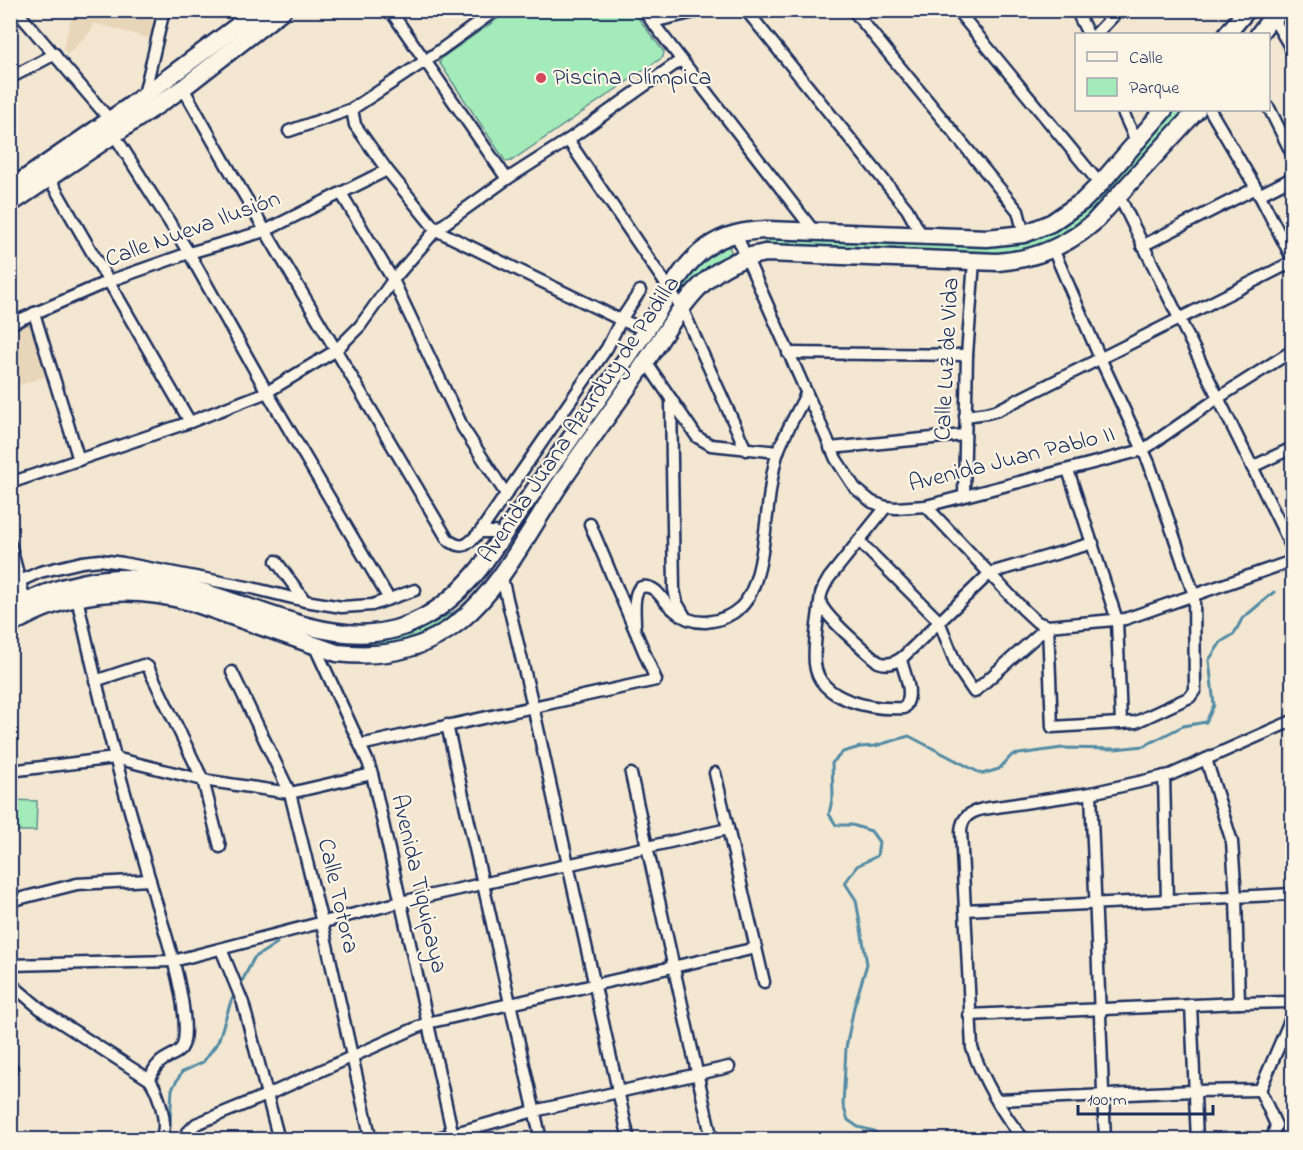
<svg xmlns="http://www.w3.org/2000/svg" width="1303" height="1150" font-family="'Indie Flower',sans-serif">
  <style>
    .built { fill: #e8d6b9 }
    .green { fill: #a3ecba; stroke: #5f8e8c; stroke-width: 1.5 }
    .lines { fill: none; stroke-linecap: round; stroke-linejoin: round }
    .stream { stroke: #538ba5; stroke-width: 3 }
    .minor-casing { stroke: #1b2f5e; stroke-width: 15 }
    .highway-casing { stroke: #1b2f5e; stroke-width: 21 }
    .minor { stroke: #fcf5e5; stroke-width: 10 }
    .highway { stroke: #fcf5e5; stroke-width: 16 }
    .poi-dot { fill: #d1495b; stroke: #fcf5e5; stroke-width: 2 }
    .labels { text-anchor: middle; dominant-baseline: central; stroke-width: 4.5; stroke-linejoin: round; paint-order: stroke }
    .poi-label { font-size: 24px; fill: #1b2f5e; stroke: #fcf5e5; text-anchor: start }
    .street-label { font-size: 24px; fill: #1b2f5e; stroke: #fcf5e5 }
  </style>
  <rect width="100%" height="100%" fill="#f3e7d1"/>
  <filter id="ink" filterUnits="userSpaceOnUse"><feTurbulence type="fractalNoise" baseFrequency=".0167" numOctaves="2"/><feDisplacementMap in="SourceGraphic" scale="12" xChannelSelector="R" yChannelSelector="G"/><feConvolveMatrix kernelMatrix="1 2 1 2 8 2 1 2 1" color-interpolation-filters="sRGB"/></filter>
  <g filter="url(#ink)">
    <g class="built">
      <polygon points="50,11 158,11 152,39 93,23 91,31 67,55 63,48 72,17"/>
      <polygon points="28,322 33,323 49,375 11,388 11,331"/>
    </g>
    <g class="green">
      <polygon points="509,11 633,11 664,52 663,57 511,161 506,162 439,62 443,57"/>
      <polygon points="1171,110 1187,110 1101,204 1064,236 1044,246 997,256 762,245 768,238 869,241 1057,227"/>
      <path d="M724,245L729,246L731,251L729,257L686,291L684,290L683,283C695,268 706,253 724,245Z"/>
      <polygon points="484,586 456,617 397,647 335,647 246,610 302,630 424,625 434,623 457,610"/>
      <polygon points="11,800 37,801 36,831 11,831"/>
    </g>
    <g class="lines">
      <g class="stream">
        <polyline points="240,985 254,958 277,943"/>
        <polyline points="169,1140 172,1089 182,1072 203,1062 218,1042 231,1001 235,994"/>
        <polyline points="883,1140 874,1131 858,1127 848,1120 843,1105 846,1048 854,1007 867,964 856,900 845,883 857,866 877,856 879,842 871,831 852,825 836,825 829,814 833,795 832,763 843,752 860,747 875,746 909,736 982,774 999,769 1012,755 1062,748 1115,749 1144,746 1183,726 1206,722 1214,705 1209,660 1221,642 1234,634 1242,619 1274,592"/>
      </g>
      <g class="minor-casing">
        <g id="minor">
          <polyline points="16,10 110,120 113,133 189,253 267,392 389,599"/>
          <polyline points="390,10 507,179"/>
          <polyline points="643,10 813,230"/>
          <polyline points="746,10 907,209 922,236"/>
          <polyline points="853,10 1018,211 1024,234"/>
          <polyline points="957,10 1100,184"/>
          <polyline points="1076,10 1088,34"/>
          <polyline points="1281,11 1276,23 1292,50"/>
          <polyline points="652,22 704,10"/>
          <polyline points="1096,34 1119,10"/>
          <polyline points="10,78 55,54"/>
          <path d="M183,88L226,164L448,540C464,551 468,544 480,532H494L502,537"/>
          <polyline points="144,95 164,10"/>
          <polyline points="1269,108 1292,154"/>
          <polyline points="352,109 355,125 387,170 436,230 621,320 646,330"/>
          <polyline points="1122,110 1136,141"/>
          <polyline points="1210,110 1256,188 1292,258"/>
          <polyline points="289,131 352,109 425,61 496,10"/>
          <polyline points="568,140 682,308 746,450"/>
          <polyline points="49,178 190,422"/>
          <polyline points="341,193 393,280 463,428 506,494"/>
          <polyline points="1259,195 1292,178"/>
          <polyline points="1119,196 1292,548"/>
          <polyline points="736,234 836,459 855,488 872,502 886,507 896,508 926,506 1143,450 1218,398 1292,351"/>
          <polyline points="1142,246 1256,188"/>
          <polyline points="34,313 79,460"/>
          <polyline points="10,324 109,281 189,253 265,231 387,170"/>
          <polyline points="788,353 967,355"/>
          <polyline points="646,362 697,437 711,445 778,452"/>
          <polyline points="671,399 674,589 677,603 684,615"/>
          <polyline points="965,416 987,413 998,410 1292,262"/>
          <polyline points="830,448 964,435"/>
          <polyline points="1252,467 1292,448"/>
          <polyline points="1068,470 1117,620 1121,723"/>
          <polyline points="10,483 190,422 267,392 335,351 360,326 393,280 436,230 507,179 568,140 681,60"/>
          <polyline points="964,495 967,355 974,261"/>
          <polyline points="926,506 1023,609 1037,622 1048,626 1125,619 1292,561"/>
          <path d="M886,507L829,578C825,585 818,595 821,604C827,619 865,650 878,662C888,666 896,663 904,656L990,573L1093,543"/>
          <polyline points="480,532 607,348 621,320 640,291"/>
          <polyline points="859,541 939,621 957,667 974,692 1048,626"/>
          <polyline points="10,544 27,608"/>
          <polyline points="276,561 305,601"/>
          <polyline points="502,578 533,706 629,1140"/>
          <polyline points="20,581 40,572 82,562 100,560 123,563 252,588 305,601 342,607 372,605 415,590"/>
          <path d="M77,598C89,651 101,704 115,757C128,806 143,854 156,902C166,934 192,1014 183,1045C178,1059 157,1053 150,1080"/>
          <path d="M820,602C818,622 813,644 815,664C819,701 873,710 904,708C915,694 905,676 901,660"/>
          <path d="M635,624C635,615 633,601 637,592C640,584 650,586 656,591C662,597 667,605 675,611C694,628 722,624 741,607C769,580 764,491 778,452C785,432 797,413 806,394"/>
          <polyline points="1048,626 1052,727 1136,722 1190,697 1195,690 1194,595 1149,463 1100,358 1053,249"/>
          <polyline points="315,647 368,762 372,774 454,1140"/>
          <polyline points="232,672 290,793 322,923 371,1140"/>
          <polyline points="95,681 143,665 148,667 203,780 220,847"/>
          <polyline points="447,725 541,1140"/>
          <polyline points="360,745 656,680 590,524"/>
          <polyline points="1206,759 1232,842 1236,897 1239,1003"/>
          <polyline points="10,771 115,758 203,780 290,793 372,774"/>
          <polyline points="715,773 764,982"/>
          <polyline points="631,774 712,1140"/>
          <polyline points="1164,776 1167,900"/>
          <polyline points="1091,793 1105,1140"/>
          <polyline points="10,901 77,884 150,880"/>
          <polyline points="965,910 1292,894"/>
          <polyline points="221,949 243,1003 279,1140"/>
          <polyline points="10,965 173,961 401,902 728,829"/>
          <path d="M10,983L43,1011L150,1080C158,1092 171,1128 159,1140"/>
          <polyline points="1191,1005 1197,1140"/>
          <polyline points="969,1015 1239,1003 1292,1002"/>
          <polyline points="10,1070 12,1068"/>
          <polyline points="998,1100 1194,1091 1260,1090"/>
          <polyline points="185,1140 187,1133 196,1124 267,1095 427,1023 756,948"/>
          <polyline points="430,1140 534,1111 729,1067"/>
          <path d="M1025,1140C1005,1120 981,1075 972,1048L961,831C962,817 970,812 983,809L1091,793L1170,775L1292,721"/>
          <polyline points="1272,1140 1276,1125 1260,1090 1292,1016"/>
        </g>
      </g>
      <g class="highway-casing">
        <g id="highway">
          <polyline points="1227,34 1247,10"/>
          <polyline points="1259,34 1277,10"/>
          <polyline points="10,189 130,106 259,10"/>
          <polyline points="10,204 183,88 283,10"/>
          <path d="M10,610C54,585 109,572 159,581C281,604 377,694 480,568C535,490 590,411 645,332C664,304 678,268 706,248C724,234 745,231 767,230L987,238L1024,234L1051,223L1083,201L1100,184L1164,110"/>
          <path d="M10,625C68,591 127,584 191,602L337,653C467,668 502,571 562,481C591,438 622,397 651,354C682,307 705,262 766,253L998,262C1035,259 1065,247 1093,223L1197,110"/>
        </g>
      </g>
      <use href="#minor" class="minor"/>
      <use href="#highway" class="highway"/>
    </g>
  </g>
  <circle class="poi-dot" cx="541" cy="78" r="6"/>
  <g class="labels">
    <g class="poi-label">
      <text x="553" y="78">Piscina Olímpica</text>
    </g>
    <g class="street-label">
      <text transform="translate(193 230) rotate(-20)">Calle Nueva Ilusión</text>
      <text transform="translate(948 359) rotate(-87)">Calle Luz de Vida</text>
      <text transform="translate(580 420) rotate(-56)">Avenida Juana Azurduy de Padilla</text>
      <text transform="translate(1012 460) rotate(-14)">Avenida Juan Pablo II</text>
      <text transform="translate(418 884) rotate(77)">Avenida Tiquipaya</text>
      <text transform="translate(337 896) rotate(77)">Calle Totora</text>
    </g>
  </g>
  <rect width="1303" height="1150" fill="none" stroke="#fcf5e5" stroke-width="36"/>
  <rect x="18" y="18" width="1267" height="1114" fill="none" stroke="#1b2f5e" stroke-width="2" filter="url(#ink)"/>
  <rect x="1075" y="33" width="195" height="78" fill="#fcf5e5" stroke="#a2a6af" stroke-width="1.5"/>
  <rect x="1087" y="52" width="30" height="9" fill="#fcf5e5" stroke="#a2a6af" stroke-width="1.5"/>
  <text x="1129" y="63" font-size="18" fill="#1b2f5e">Calle</text>
  <rect x="1087" y="78" width="30" height="18" fill="#a3ecba" stroke="#a2a6af" stroke-width="1.5"/>
  <text x="1129" y="93" font-size="18" fill="#1b2f5e">Parque</text>
  <path d="M1078 1105v9h135v-9" fill="none" stroke="#1b2f5e" stroke-width="3"/>
  <text x="1087" y="1105" font-size="18" fill="#1b2f5e" stroke="#fcf5e5" stroke-width="4.5" paint-order="stroke">100 m</text>
</svg>
